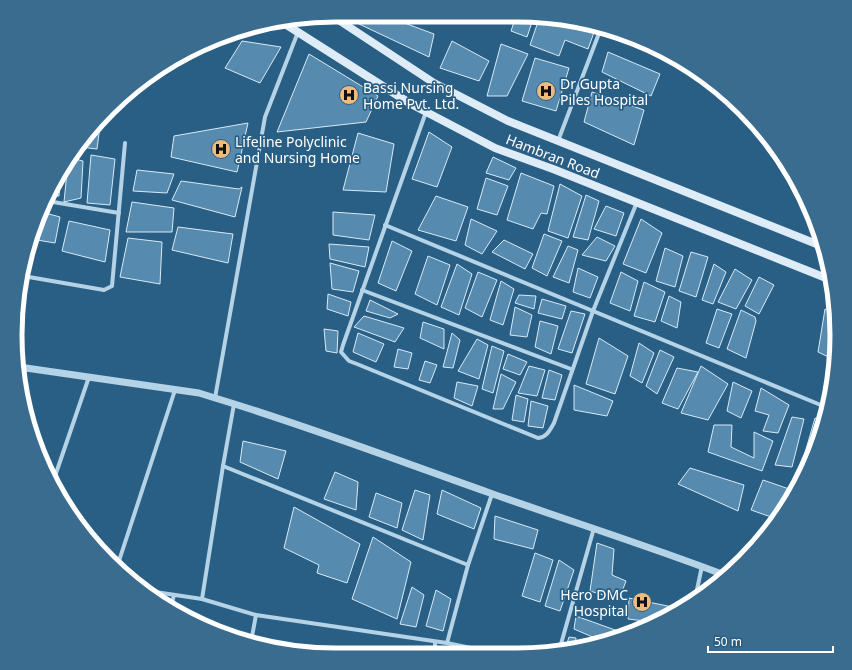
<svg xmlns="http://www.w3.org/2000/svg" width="852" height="670" font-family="'Noto Sans',sans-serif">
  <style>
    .building { fill: #568aae; stroke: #d7eaf6 }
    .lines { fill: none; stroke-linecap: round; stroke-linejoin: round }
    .minor { stroke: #b4d3e7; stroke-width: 4 }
    .tertiary { stroke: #b4d3e7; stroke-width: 7 }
    .secondary { stroke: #ddecf7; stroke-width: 8 }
    .labels { text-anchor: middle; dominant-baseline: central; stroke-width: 3.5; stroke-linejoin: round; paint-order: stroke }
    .poi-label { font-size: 14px; fill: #fff; stroke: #295f85; text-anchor: start }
    .street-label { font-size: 14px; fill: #fff; stroke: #295f85 }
    .rim { fill: none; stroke: #fff; stroke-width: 5 }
  </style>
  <rect width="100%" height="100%" fill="#295f85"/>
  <g class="building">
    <polygon points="360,15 383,15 434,34 429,57 359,24"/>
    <polygon points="481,15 493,16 491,20"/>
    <polygon points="516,16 534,16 527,37 511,31"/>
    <polygon points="540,16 596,27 588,49 565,40 559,56 530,45"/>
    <polygon points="242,41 281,47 260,83 225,68"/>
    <polygon points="452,41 489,61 479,81 440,68"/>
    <polygon points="501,44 528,54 507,96 487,96"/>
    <polygon points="608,52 660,74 651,96 602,72"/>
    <polygon points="309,54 378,96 366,122 277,132"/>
    <polygon points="535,58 569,68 556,111 522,101"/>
    <polygon points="592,92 644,110 634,145 584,122"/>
    <polygon points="101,118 97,149 80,147"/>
    <polygon points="248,123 237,172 171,157 174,136"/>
    <polygon points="429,132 452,147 437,187 412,179"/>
    <polygon points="358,133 394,144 386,192 343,190"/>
    <polygon points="91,155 115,159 110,205 87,203"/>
    <polygon points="493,157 516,168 509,180 486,173"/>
    <polygon points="71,158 83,161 81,198 64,202 68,162"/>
    <polygon points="61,170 59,196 49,196 58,175"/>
    <polygon points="137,170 174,174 167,193 133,191"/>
    <polygon points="521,173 554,186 547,214 541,213 533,229 507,220"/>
    <polygon points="486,178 508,186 497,215 477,209"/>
    <polygon points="181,181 239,189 242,187 235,217 172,200"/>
    <polygon points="560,184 582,196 568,238 548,231"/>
    <polygon points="586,195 599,201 588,240 573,237"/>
    <polygon points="436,196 468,207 456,241 418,230"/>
    <polygon points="132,202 174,208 172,232 126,232"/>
    <polygon points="606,206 624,213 616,236 594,229"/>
    <polygon points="42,212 60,217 55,243 31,239"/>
    <polygon points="333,212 375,215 369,240 333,235"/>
    <polygon points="471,219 497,231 482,254 465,245"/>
    <polygon points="641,219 662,233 646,273 623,264"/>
    <polygon points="69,221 110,230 105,262 62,251"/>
    <polygon points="178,227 233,234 228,263 172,250"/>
    <polygon points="544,234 562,241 547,276 532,268"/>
    <polygon points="597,237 615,246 606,261 582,255"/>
    <polygon points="128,238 162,242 160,284 120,277"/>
    <polygon points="504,240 533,254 525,269 492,252"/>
    <polygon points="392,241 412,251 396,291 378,283"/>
    <polygon points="329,244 369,247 365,267 330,259"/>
    <polygon points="568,246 578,250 569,283 553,277"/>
    <polygon points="665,248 683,256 675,287 656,281"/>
    <polygon points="691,252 708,257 696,297 679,291"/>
    <polygon points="428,256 450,265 437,305 415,294"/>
    <polygon points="330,263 359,271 353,292 332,289"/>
    <polygon points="457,264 472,274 459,315 441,307"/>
    <polygon points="714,264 726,272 713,304 702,300"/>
    <polygon points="578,268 598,277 590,298 573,292"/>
    <polygon points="735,269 752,280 736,309 718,302"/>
    <polygon points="478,272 497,280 482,317 465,308"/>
    <polygon points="621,272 638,281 630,311 610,303"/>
    <polygon points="759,277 774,285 759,314 745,306"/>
    <polygon points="501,281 514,289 503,325 490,320"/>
    <polygon points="644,282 665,292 655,322 634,316"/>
    <polygon points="328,294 351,302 348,316 327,309"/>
    <polygon points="519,295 536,296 534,309 515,303"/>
    <polygon points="669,296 681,302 677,328 661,321"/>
    <polygon points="542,299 566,306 562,319 538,313"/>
    <polygon points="370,300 398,314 390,318 366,311"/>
    <polygon points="515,307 532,315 527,337 510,335"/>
    <polygon points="717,309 732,314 719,348 706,343"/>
    <polygon points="825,309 835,314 836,356 835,360 818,352"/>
    <polygon points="741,310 755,317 756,321 746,358 727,349"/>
    <polygon points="571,311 585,314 572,353 558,349"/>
    <polygon points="364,316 404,328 395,342 354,327"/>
    <polygon points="540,321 558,326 551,354 535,347"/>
    <polygon points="423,322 444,329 444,349 420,338"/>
    <polygon points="324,329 338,331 337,353 326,351"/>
    <polygon points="358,333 384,344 376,362 353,352"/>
    <polygon points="452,333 460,340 453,368 443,367"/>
    <polygon points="599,338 628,356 615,394 586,384"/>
    <polygon points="477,339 488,345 479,379 458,371"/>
    <polygon points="639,343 654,353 642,383 630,376"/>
    <polygon points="492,346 504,351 493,393 482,389"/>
    <polygon points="398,349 412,353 408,369 394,367"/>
    <polygon points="660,350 674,357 657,394 646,386"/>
    <polygon points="508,354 527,362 520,375 503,369"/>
    <polygon points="425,361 437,365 430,383 419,380"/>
    <polygon points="529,366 545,370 537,396 518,393"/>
    <polygon points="701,366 728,384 708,420 681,413"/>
    <polygon points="677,368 698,372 678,409 662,403"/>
    <polygon points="549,370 562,375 555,400 542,398"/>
    <polygon points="833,373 830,395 827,394"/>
    <polygon points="501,374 516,382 503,409 493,409"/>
    <polygon points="457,382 478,386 472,406 454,398"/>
    <polygon points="733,382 752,391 741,418 727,411"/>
    <polygon points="574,385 613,401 607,416 574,410"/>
    <polygon points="761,388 789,405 778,433 763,431 769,415 755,411"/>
    <polygon points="516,395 528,399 524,422 512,420"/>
    <polygon points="531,401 548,406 543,428 528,426"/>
    <polygon points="792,417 804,419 792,467 775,465"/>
    <polygon points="815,418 825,421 806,471 800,470"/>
    <polygon points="714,425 732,425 731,447 754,458 754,432 773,441 762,471 708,452"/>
    <polygon points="243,441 286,451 278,479 240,462"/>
    <polygon points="690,468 744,485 738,511 678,484"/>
    <polygon points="335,472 358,482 356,510 324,499"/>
    <polygon points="763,480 795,491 777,519 751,510"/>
    <polygon points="415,490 430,495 423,540 402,530"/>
    <polygon points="442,490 481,508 474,529 437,514"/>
    <polygon points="376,493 402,503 397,528 369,517"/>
    <polygon points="294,507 360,544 347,583 317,573 319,565 284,548"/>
    <polygon points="495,516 538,530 533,549 494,539"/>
    <polygon points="373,537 411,562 397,619 352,599"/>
    <polygon points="597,543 614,549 612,575 626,581 619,600 590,591"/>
    <polygon points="535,553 553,560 540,602 522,596"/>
    <polygon points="559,560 574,570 560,611 545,606"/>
    <polygon points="412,587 424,595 416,627 400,624"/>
    <polygon points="436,590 451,599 443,631 426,626"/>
    <polygon points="629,598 682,609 653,622 628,619"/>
    <polygon points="576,616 618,631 617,637 604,642 574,629"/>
    <polygon points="569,637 576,638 575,648 565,650"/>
  </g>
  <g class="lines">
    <g class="minor">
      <path d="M426,112L343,345L341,352L349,361L357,364L538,438C547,437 550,430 554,423L593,311L637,202"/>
      <polyline points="558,141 601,28"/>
      <polyline points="47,201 119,213"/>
      <polyline points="385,225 828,408"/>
      <polyline points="23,276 104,290 112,286 125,143"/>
      <polyline points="362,290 571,369"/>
      <polyline points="215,398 265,117 298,32"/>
      <polyline points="223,466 468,565"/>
      <polyline points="53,482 89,377"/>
      <polyline points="117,567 175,390"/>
      <polyline points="142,590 202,599 223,466 234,404"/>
      <polyline points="202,599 256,615 447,643 499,654"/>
      <polyline points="695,599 702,566"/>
      <polyline points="171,607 174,595"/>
      <polyline points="251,642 256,615"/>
      <polyline points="435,642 435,652"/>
      <polyline points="447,643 468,565 492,494"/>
      <polyline points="559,651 594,528"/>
    </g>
    <path class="tertiary" d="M19,367L199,393L215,398C308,426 399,461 490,493C569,521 649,546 727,576"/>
    <g class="secondary">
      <polyline points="331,15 434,83 508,121 824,247"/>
      <polyline points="282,22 411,104 495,148 553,169 831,280"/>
    </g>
  </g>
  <defs>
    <g id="hospital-disc" transform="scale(1)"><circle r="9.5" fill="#eebb7b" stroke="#295f85"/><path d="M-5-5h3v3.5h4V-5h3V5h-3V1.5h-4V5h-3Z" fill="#111"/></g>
  </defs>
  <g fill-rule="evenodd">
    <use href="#hospital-disc" x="546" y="91"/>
    <use href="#hospital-disc" x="349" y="95"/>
    <use href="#hospital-disc" x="221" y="149"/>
    <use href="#hospital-disc" x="642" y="602"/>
  </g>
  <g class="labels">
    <g class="poi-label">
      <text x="560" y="83">Dr Gupta<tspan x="560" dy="16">Piles Hospital</tspan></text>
      <text x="363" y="87">Bassi Nursing<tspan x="363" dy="16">Home Pvt. Ltd.</tspan></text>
      <text x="235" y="141">Lifeline Polyclinic<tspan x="235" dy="16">and Nursing Home</tspan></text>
      <text x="628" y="594" text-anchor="end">Hero DMC<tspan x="628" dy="16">Hospital</tspan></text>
    </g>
    <g class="street-label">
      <text transform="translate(553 156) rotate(21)">Hambran Road</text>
    </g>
  </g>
  <path d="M0 0H852V670H0ZM335 22H517A313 313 0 0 1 830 335V335A313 313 0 0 1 517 648H335A313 313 0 0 1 22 335V335A313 313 0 0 1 335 22Z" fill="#3a6c8f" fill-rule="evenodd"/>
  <path class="rim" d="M335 22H517A313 313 0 0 1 830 335V335A313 313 0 0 1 517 648H335A313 313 0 0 1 22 335V335A313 313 0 0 1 335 22Z"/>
  <path d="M708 646v6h125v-6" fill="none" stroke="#ffffff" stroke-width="2"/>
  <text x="714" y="646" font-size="12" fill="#ffffff" stroke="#295f85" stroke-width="3" paint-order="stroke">50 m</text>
</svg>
